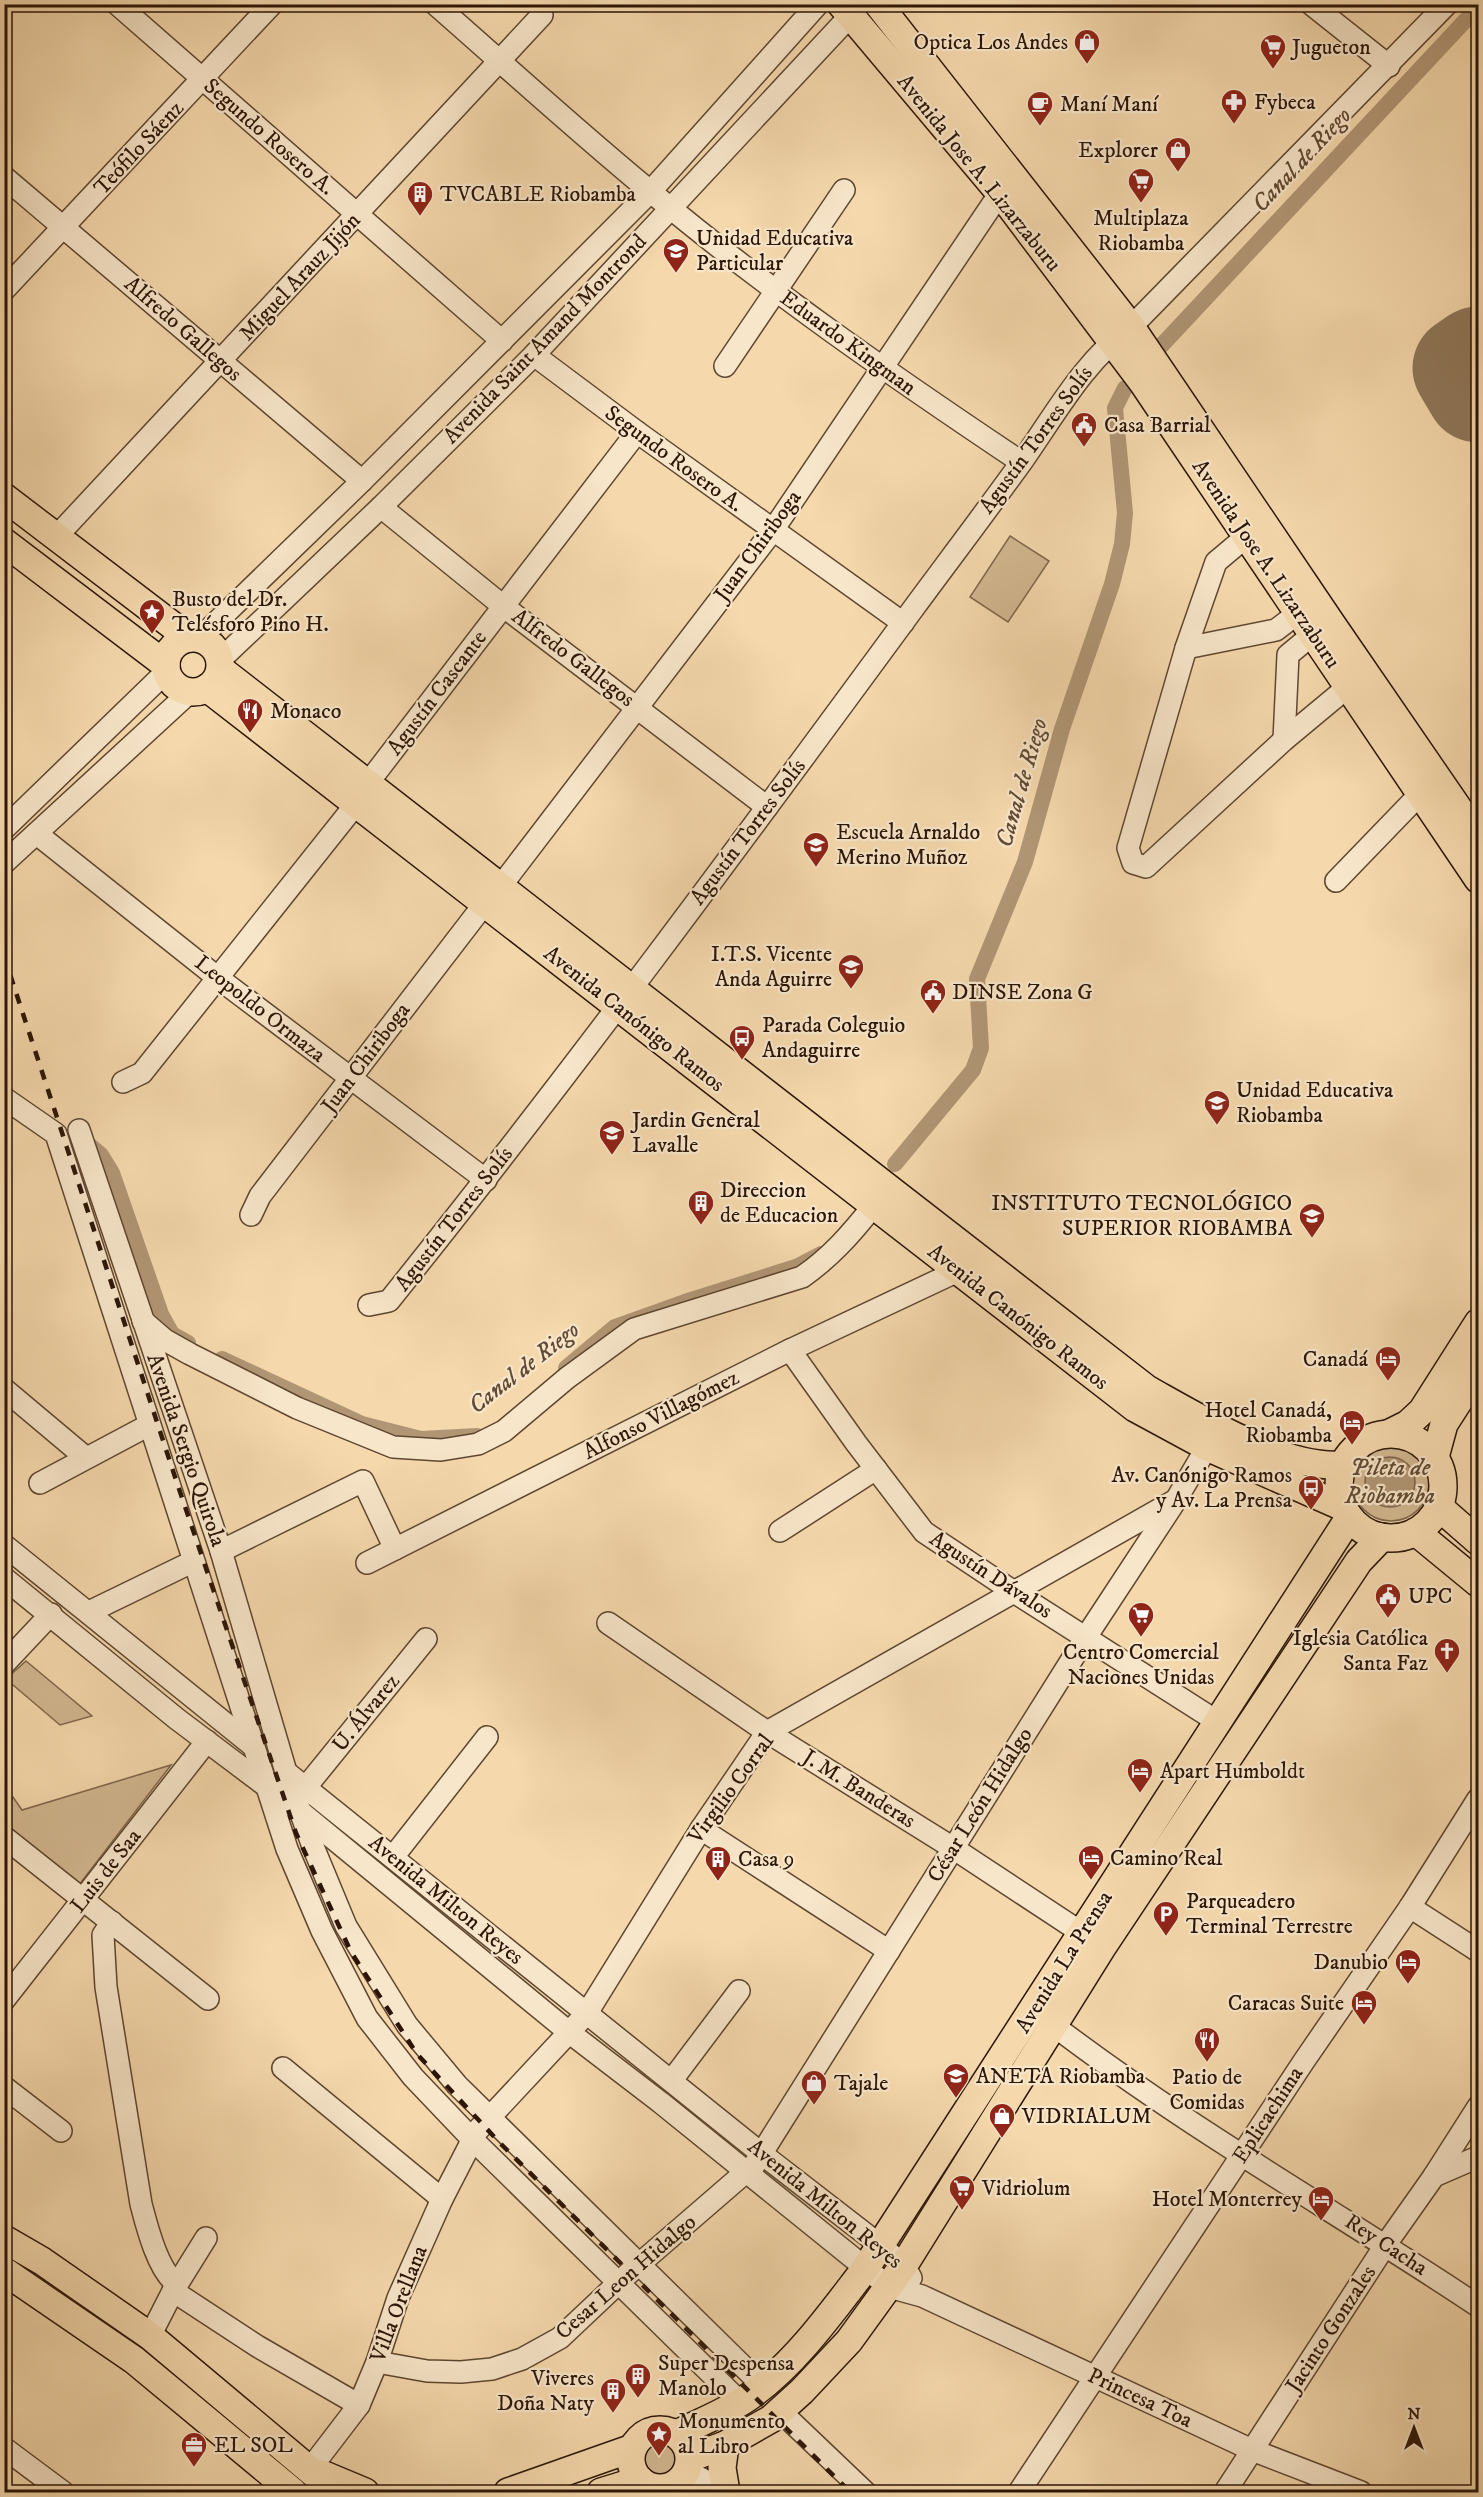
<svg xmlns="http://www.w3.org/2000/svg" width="1483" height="2497" font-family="'IM FELL DW Pica',serif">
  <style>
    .green { fill: #d3b891; stroke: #80664c; stroke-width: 1.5 }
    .water { fill: #b19675; stroke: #7c6249; stroke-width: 1.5 }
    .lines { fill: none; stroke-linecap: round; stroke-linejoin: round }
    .canal { stroke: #b19675; stroke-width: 16 }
    .runway { stroke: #90775a; stroke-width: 105 }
    .minor-casing { stroke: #5e4630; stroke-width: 24 }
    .major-casing { stroke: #2c1507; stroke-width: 30 }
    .minor { stroke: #f8e6ca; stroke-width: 21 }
    .major { stroke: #f5d9ad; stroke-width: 27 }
    .rail { stroke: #2c1507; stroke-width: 4.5; stroke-dasharray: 10 10; stroke-linecap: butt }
    .labels { text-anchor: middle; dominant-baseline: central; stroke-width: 4.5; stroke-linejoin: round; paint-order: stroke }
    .poi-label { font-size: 22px; fill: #2c1507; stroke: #f8e6ca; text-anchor: start }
    .street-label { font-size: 22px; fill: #2c1507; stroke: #f8e6ca }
    .water-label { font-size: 24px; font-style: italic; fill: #614933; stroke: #f8e6ca }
  </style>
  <rect width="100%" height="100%" fill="#f5d9ad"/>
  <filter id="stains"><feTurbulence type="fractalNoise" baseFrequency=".00333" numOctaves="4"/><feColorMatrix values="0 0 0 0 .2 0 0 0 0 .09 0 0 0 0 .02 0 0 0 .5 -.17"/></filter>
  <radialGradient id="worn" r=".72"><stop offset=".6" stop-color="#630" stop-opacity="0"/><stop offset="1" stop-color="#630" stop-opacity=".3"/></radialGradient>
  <g class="green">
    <polygon points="1010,536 1049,561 1008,622 970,597"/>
    <circle cx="1391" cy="1483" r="38"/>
    <polygon points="26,1661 92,1716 60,1725 6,1679"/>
    <polygon points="171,1765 79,1885 5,1826 5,1808 13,1797 22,1810"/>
    <circle cx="659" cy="2459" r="24"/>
  </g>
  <circle class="water" cx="1390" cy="1482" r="25"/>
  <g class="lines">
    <g class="canal">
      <polyline points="1161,346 1478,7"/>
      <polyline points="89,1145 101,1155 112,1173 161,1314 172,1334 188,1343"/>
      <polyline points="895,1164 973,1070 981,1048 977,979 1025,862 1062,729 1112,584 1122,544 1125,513 1115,408 1125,388"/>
      <polyline points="222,1359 362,1424 421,1439 477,1436"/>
      <polyline points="566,1368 615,1327 685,1302 796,1267 821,1254"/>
    </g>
    <polyline class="runway" points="1478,359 1465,368 1478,390"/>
    <g class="minor-casing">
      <g id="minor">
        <polyline points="117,4 502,341"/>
        <path d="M435,4C507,67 577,131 651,192C768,290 894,377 1021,462"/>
        <polyline points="1311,4 1389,66"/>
        <polyline points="4,177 362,481"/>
        <polyline points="4,290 272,4"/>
        <polyline points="534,355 637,432 903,623"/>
        <polyline points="725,366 844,190"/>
        <polyline points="381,507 503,606 767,807"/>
        <polyline points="1247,536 1216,562 1186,648 1128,848 1133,863 1146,867 1284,740 1349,686"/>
        <polyline points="56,537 542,15"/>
        <polyline points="199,639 362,481 650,192 818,4"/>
        <polyline points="1186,648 1276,630 1310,604"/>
        <polyline points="220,660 381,507 534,355 850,16 853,4"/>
        <polyline points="1284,740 1288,655 1312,635"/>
        <polyline points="368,783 637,432"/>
        <polyline points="4,829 167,671"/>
        <polyline points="37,834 218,978 486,1180"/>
        <polyline points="4,863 190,692"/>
        <polyline points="1336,881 1421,793"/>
        <polyline points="500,887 773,530 1000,193"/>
        <polyline points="123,1082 142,1073 356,804"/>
        <polyline points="4,1098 56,1134 287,1849 322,1931 367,2018 413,2077 473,2140 740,2402"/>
        <polyline points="79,1130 221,1551 286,1772 312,1844 346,1926 407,2025 457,2085 763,2386"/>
        <polyline points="251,1215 260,1196 485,903"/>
        <path d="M369,1305L389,1301C570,1075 742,842 913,609C950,559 987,510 1023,460C1056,413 1084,361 1131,327L1447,4"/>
        <path d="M143,1321L165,1340L190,1354L297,1408L393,1447L441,1450L478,1444L504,1431L567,1378L634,1329L802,1277C831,1257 852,1233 874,1205"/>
        <polyline points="790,1350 856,1443 924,1532 1014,1592 1218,1722"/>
        <polyline points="4,1389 85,1457"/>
        <polyline points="40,1483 149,1425"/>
        <polyline points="780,1531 876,1469"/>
        <polyline points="4,1545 252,1745"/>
        <polyline points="221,1551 363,1481 395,1549"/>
        <polyline points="367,1563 790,1350 958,1271"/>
        <polyline points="4,1578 177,1719 302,1813 570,2033 660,2102 889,2287 922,2296 1252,2450 1361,2492"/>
        <polyline points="89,1612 192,1562"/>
        <polyline points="608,1623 767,1732 953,1848 1082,1933"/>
        <polyline points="4,1664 51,1614"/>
        <polyline points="286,1772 762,2154 881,2246 904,2265 911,2278"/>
        <polyline points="306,1787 426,1639"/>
        <polyline points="701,1829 889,1951"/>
        <polyline points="4,1837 208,1999"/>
        <polyline points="393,1857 487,1737"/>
        <polyline points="1410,1907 1478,1951"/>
        <path d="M112,1922L103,1935L106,1987L141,2204C147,2227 158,2271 177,2284"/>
        <polyline points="4,2000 207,1741"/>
        <path d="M1053,2025C1188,2128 1337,2212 1478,2306"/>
        <polyline points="283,2068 442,2199"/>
        <polyline points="672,2080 739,1991"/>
        <polyline points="4,2087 61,2131"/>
        <polyline points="1434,2176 1478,2157"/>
        <polyline points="173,2291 257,2346 359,2405"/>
        <polyline points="150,2336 173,2291 206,2238"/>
        <polyline points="377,2362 427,2371 461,2372 492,2369 522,2359 560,2338 629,2273 755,2164 1086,1637 1176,1500 1207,1447"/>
        <polyline points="780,2411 865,2492"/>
        <polyline points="4,2448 63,2492"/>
        <polyline points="310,2469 359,2405 377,2362 398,2298 442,2199 477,2131 587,2013 701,1829 767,1732 1176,1500"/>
        <polyline points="687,2471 727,2492"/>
        <polyline points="1019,2492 1304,2061 1410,1907 1478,1799"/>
        <polyline points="1225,2492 1386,2244 1434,2176 1478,2107"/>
      </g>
    </g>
    <g class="major-casing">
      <g id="major">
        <polyline points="841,4 1000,193 1143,383 1478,879"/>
        <polyline points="878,4 1131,327 1331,623 1478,837"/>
        <polyline points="4,497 189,638"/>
        <polyline points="4,542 166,665"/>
        <circle cx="193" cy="665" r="27"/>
        <path d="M220,669L1147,1389C1199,1418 1282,1469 1342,1465"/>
        <polyline points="207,688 1135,1408 1207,1447 1343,1507"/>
        <polyline points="1390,1433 1408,1424 1422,1411 1478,1323"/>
        <circle cx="1391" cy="1486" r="52"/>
        <polyline points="1435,1457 1444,1424 1478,1371"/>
        <polyline points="1439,1507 1478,1541"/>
        <polyline points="1416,1532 1478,1583"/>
        <polyline points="4,2239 42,2261 150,2336 336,2492"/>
        <polyline points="4,2271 134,2360 293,2492"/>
        <circle cx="660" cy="2459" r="29"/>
        <path d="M677,2434C702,2421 732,2410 754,2393C798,2360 831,2313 865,2269L1349,1518"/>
        <polyline points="725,2445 722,2468 726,2492"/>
        <polyline points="690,2458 725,2445 771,2419 802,2391 849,2341 904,2265 1101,1949 1359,1561 1382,1537"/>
        <polyline points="322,2474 365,2492"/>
        <polyline points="508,2492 633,2448"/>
        <polyline points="601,2492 640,2480"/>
      </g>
    </g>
    <use href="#minor" class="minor"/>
    <use href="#major" class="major"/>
    <polyline class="rail" points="4,956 177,1483 296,1833 351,1952 417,2054 500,2143 850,2492"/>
  </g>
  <defs>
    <g id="shop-pin" transform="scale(1.35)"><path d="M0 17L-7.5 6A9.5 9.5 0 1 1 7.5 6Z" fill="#8f2418" stroke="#f8e6ca"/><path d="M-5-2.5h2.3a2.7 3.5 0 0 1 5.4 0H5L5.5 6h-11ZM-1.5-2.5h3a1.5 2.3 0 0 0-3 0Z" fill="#fff"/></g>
    <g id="supermarket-pin" transform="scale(1.35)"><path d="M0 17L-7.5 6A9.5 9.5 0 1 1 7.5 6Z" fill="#8f2418" stroke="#f8e6ca"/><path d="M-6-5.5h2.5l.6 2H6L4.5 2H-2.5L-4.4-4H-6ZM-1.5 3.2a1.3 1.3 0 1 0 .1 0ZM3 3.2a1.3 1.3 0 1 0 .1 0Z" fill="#fff"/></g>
    <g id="pharmacy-pin" transform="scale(1.35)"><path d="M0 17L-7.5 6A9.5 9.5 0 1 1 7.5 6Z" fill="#8f2418" stroke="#f8e6ca"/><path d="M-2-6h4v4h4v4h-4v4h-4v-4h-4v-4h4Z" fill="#fff"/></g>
    <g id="cafe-pin" transform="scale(1.35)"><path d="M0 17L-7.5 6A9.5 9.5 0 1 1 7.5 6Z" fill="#8f2418" stroke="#f8e6ca"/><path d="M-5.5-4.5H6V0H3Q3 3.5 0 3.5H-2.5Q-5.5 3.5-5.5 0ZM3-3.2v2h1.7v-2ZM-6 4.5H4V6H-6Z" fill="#fff"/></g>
    <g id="building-pin" transform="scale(1.35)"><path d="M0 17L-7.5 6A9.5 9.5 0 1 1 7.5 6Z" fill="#8f2418" stroke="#f8e6ca"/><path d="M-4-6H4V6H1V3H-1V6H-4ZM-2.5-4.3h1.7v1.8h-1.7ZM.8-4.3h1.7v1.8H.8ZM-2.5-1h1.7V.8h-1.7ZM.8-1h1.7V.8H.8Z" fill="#fff"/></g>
    <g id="school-pin" transform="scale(1.35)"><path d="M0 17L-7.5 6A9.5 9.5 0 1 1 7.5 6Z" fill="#8f2418" stroke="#f8e6ca"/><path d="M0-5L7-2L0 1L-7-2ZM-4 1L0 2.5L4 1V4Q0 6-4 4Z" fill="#fff"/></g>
    <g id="civic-pin" transform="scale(1.35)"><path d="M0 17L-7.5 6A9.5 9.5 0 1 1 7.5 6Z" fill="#8f2418" stroke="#f8e6ca"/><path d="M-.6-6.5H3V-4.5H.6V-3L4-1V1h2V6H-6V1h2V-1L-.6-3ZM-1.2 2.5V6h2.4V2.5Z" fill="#fff"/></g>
    <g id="sight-pin" transform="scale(1.35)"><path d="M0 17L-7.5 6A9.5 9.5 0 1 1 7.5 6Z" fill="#8f2418" stroke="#f8e6ca"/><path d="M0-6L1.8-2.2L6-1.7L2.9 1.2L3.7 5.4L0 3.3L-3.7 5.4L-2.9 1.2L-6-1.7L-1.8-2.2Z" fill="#fff"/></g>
    <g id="restaurant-pin" transform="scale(1.35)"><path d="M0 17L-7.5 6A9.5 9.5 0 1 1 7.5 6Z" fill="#8f2418" stroke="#f8e6ca"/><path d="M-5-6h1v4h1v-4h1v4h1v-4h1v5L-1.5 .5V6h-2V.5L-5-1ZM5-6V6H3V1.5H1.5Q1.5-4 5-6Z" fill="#fff"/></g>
    <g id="bus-pin" transform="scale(1.35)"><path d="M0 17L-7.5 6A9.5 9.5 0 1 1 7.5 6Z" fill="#8f2418" stroke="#f8e6ca"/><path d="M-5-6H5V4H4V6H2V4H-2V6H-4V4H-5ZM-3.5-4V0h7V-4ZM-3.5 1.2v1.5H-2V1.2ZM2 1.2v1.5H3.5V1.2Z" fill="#fff"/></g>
    <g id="hotel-pin" transform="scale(1.35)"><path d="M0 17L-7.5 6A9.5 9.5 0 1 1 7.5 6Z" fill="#8f2418" stroke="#f8e6ca"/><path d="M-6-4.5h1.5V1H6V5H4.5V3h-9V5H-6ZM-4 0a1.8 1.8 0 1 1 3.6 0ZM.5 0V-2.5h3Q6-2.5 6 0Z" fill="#fff"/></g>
    <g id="church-pin" transform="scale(1.35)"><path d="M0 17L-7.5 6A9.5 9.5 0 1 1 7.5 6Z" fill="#8f2418" stroke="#f8e6ca"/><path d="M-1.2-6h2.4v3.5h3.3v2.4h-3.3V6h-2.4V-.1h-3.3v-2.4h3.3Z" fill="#fff"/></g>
    <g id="parking-pin" transform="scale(1.35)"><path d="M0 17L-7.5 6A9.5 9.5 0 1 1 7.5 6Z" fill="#8f2418" stroke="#f8e6ca"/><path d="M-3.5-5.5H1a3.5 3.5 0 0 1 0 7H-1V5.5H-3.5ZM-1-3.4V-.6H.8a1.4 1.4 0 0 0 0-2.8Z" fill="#fff"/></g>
    <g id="office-pin" transform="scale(1.35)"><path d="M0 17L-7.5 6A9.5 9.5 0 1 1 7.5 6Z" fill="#8f2418" stroke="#f8e6ca"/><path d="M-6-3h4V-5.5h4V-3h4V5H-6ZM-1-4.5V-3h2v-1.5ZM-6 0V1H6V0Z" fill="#fff"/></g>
  </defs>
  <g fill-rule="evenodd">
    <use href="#shop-pin" x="1087" y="42"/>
    <use href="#supermarket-pin" x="1273" y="47"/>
    <use href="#pharmacy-pin" x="1234" y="102"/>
    <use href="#cafe-pin" x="1040" y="104"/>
    <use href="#shop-pin" x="1178" y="150"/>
    <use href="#supermarket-pin" x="1141" y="181"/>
    <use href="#building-pin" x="420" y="194"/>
    <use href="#school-pin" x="676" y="251"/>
    <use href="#civic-pin" x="1084" y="425"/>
    <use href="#sight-pin" x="152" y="612"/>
    <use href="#restaurant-pin" x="250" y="711"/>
    <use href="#school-pin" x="816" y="845"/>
    <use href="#school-pin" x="851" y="967"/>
    <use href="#civic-pin" x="933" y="992"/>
    <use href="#bus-pin" x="742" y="1038"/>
    <use href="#school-pin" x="1217" y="1103"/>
    <use href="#school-pin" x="612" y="1133"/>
    <use href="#building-pin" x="701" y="1203"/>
    <use href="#school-pin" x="1312" y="1216"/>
    <use href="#hotel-pin" x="1388" y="1359"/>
    <use href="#hotel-pin" x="1352" y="1423"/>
    <use href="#bus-pin" x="1311" y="1488"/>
    <use href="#civic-pin" x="1388" y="1596"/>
    <use href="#supermarket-pin" x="1141" y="1615"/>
    <use href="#church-pin" x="1447" y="1651"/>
    <use href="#hotel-pin" x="1140" y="1771"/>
    <use href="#hotel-pin" x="1091" y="1858"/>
    <use href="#building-pin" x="718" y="1859"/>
    <use href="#parking-pin" x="1166" y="1914"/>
    <use href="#hotel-pin" x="1408" y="1962"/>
    <use href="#hotel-pin" x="1364" y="2003"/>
    <use href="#restaurant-pin" x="1207" y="2040"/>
    <use href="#school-pin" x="956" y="2076"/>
    <use href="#shop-pin" x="814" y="2083"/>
    <use href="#shop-pin" x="1002" y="2116"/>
    <use href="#supermarket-pin" x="962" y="2188"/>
    <use href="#hotel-pin" x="1321" y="2199"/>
    <use href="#building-pin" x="638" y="2376"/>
    <use href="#building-pin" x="613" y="2391"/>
    <use href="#sight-pin" x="659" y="2434"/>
    <use href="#office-pin" x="194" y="2445"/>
  </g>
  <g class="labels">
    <g class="poi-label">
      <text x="1068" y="42" text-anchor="end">Optica Los Andes</text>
      <text x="1292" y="47">Jugueton</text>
      <text x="1254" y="102">Fybeca</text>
      <text x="1060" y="104">Maní Maní</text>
      <text x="1158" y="150" text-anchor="end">Explorer</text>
      <text x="440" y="194">TVCABLE Riobamba</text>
      <text x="1141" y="218" text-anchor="middle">Multiplaza<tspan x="1141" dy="25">Riobamba</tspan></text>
      <text x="696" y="238">Unidad Educativa<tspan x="696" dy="25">Particular</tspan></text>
      <text x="1104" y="425">Casa Barrial</text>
      <text x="172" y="599">Busto del Dr.<tspan x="172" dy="25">Telésforo Pino H.</tspan></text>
      <text x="270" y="711">Monaco</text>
      <text x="836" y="832">Escuela Arnaldo<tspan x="836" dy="25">Merino Muñoz</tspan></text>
      <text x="832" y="954" text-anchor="end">I.T.S. Vicente<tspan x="832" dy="25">Anda Aguirre</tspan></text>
      <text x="952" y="992">DINSE Zona G</text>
      <text x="762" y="1025">Parada Coleguio<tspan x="762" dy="25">Andaguirre</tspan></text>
      <text x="1236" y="1090">Unidad Educativa<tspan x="1236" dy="25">Riobamba</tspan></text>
      <text x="632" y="1120">Jardin General<tspan x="632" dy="25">Lavalle</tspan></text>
      <text x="720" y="1190">Direccion<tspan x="720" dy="25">de Educacion</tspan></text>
      <text x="1292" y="1203" text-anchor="end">INSTITUTO TECNOLÓGICO<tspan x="1292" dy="25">SUPERIOR RIOBAMBA</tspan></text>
      <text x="1368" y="1359" text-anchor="end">Canadá</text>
      <text x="1332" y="1410" text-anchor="end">Hotel Canadá,<tspan x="1332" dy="25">Riobamba</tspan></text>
      <text x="1292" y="1475" text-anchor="end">Av. Canónigo Ramos<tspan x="1292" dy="25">y Av. La Prensa</tspan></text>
      <text x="1408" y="1596">UPC</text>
      <text x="1428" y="1638" text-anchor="end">Iglesia Católica<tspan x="1428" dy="25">Santa Faz</tspan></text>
      <text x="1141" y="1652" text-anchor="middle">Centro Comercial<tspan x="1141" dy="25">Naciones Unidas</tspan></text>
      <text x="1160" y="1771">Apart Humboldt</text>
      <text x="1110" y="1858">Camino Real</text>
      <text x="738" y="1859">Casa 9</text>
      <text x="1186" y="1901">Parqueadero<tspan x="1186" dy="25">Terminal Terrestre</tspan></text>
      <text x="1388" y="1962" text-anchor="end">Danubio</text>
      <text x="1344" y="2003" text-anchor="end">Caracas Suite</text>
      <text x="976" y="2076">ANETA Riobamba</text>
      <text x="1207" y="2077" text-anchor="middle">Patio de<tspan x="1207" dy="25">Comidas</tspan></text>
      <text x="834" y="2083">Tajale</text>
      <text x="1022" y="2116">VIDRIALUM</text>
      <text x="982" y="2188">Vidriolum</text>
      <text x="1302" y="2199" text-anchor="end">Hotel Monterrey</text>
      <text x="658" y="2363">Super Despensa<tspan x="658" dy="25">Manolo</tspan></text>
      <text x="594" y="2378" text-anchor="end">Viveres<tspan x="594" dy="25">Doña Naty</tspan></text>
      <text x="678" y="2421">Monumento<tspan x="678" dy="25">al Libro</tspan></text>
      <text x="214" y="2445">EL SOL</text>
    </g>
    <g class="street-label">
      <text transform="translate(269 137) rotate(41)">Segundo Rosero A.</text>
      <text transform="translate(139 148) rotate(-47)">Teófilo Sáenz</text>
      <text transform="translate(979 173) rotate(51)">Avenida Jose A. Lizarzaburu</text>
      <text transform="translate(300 277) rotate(-47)">Miguel Arauz Jijón</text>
      <text transform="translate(183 329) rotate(41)">Alfredo Gallegos</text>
      <text transform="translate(545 339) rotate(-46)">Avenida Saint Amand Montrond</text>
      <text transform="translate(848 343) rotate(36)">Eduardo Kingman</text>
      <text transform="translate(1036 440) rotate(-54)">Agustín Torres Solís</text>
      <text transform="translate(674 459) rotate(36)">Segundo Rosero A.</text>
      <text transform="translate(758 546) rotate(-54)">Juan Chiriboga</text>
      <text transform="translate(1266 564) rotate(56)">Avenida Jose A. Lizarzaburu</text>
      <text transform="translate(573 658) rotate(37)">Alfredo Gallegos</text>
      <text transform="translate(437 693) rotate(-53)">Agustín Cascante</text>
      <text transform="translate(748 832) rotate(-53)">Agustín Torres Solís</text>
      <text transform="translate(260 1009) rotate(38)">Leopoldo Ormaza</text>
      <text transform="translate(634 1019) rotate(38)">Avenida Canónigo Ramos</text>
      <text transform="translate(366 1058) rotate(-53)">Juan Chiriboga</text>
      <text transform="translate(454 1219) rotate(-52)">Agustín Torres Solís</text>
      <text transform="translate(1018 1317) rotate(38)">Avenida Canónigo Ramos</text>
      <text transform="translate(661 1415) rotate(-27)">Alfonso Villagómez</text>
      <text transform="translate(186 1450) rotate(71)">Avenida Sergio Quirola</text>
      <text transform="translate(991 1575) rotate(33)">Agustín Dávalos</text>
      <text transform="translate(366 1713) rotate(-51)">U. Álvarez</text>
      <text transform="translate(731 1789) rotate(-54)">Virgilio Corral</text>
      <text transform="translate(859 1789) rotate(32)">J. M. Banderas</text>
      <text transform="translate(980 1805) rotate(-58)">César León Hidalgo</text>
      <text transform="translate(106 1871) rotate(-52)">Luis de Saa</text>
      <text transform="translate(446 1900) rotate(39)">Avenida Milton Reyes</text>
      <text transform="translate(1064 1962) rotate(-58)">Avenida La Prensa</text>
      <text transform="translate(1268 2115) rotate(-57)">Eplicachima</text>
      <text transform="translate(825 2204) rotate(39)">Avenida Milton Reyes</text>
      <text transform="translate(1386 2245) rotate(33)">Rey Cacha</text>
      <text transform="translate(626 2277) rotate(-41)">Cesar Leon Hidalgo</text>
      <text transform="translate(399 2304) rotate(-69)">Villa Orellana</text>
      <text transform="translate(1331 2329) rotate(-57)">Jacinto Gonzales</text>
      <text transform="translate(1140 2398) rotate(25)">Princesa Toa</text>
    </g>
    <g class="water-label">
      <text transform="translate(1302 160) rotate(-47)">Canal de Riego</text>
      <text transform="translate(1022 783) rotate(-74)">Canal de Riego</text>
      <text transform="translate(524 1368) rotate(-38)">Canal de Riego</text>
      <text x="1390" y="1468">Pileta de<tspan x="1390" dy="28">Riobamba</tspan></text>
    </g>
  </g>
  <rect width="1483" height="2497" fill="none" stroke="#f5d9ad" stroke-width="24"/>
  <rect x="6" y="6" width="1471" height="2485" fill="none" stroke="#2c1507" stroke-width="3"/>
  <rect x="12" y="12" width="1459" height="2473" fill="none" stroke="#2c1507" stroke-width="1.5"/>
  <g transform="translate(1414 2428)" stroke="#f8e6ca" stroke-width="4.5" paint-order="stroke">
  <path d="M0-4.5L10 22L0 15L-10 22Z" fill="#2c1507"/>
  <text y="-9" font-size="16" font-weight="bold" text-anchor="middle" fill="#2c1507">N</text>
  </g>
  <rect width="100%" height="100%" filter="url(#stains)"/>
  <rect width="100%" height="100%" fill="url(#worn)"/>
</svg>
